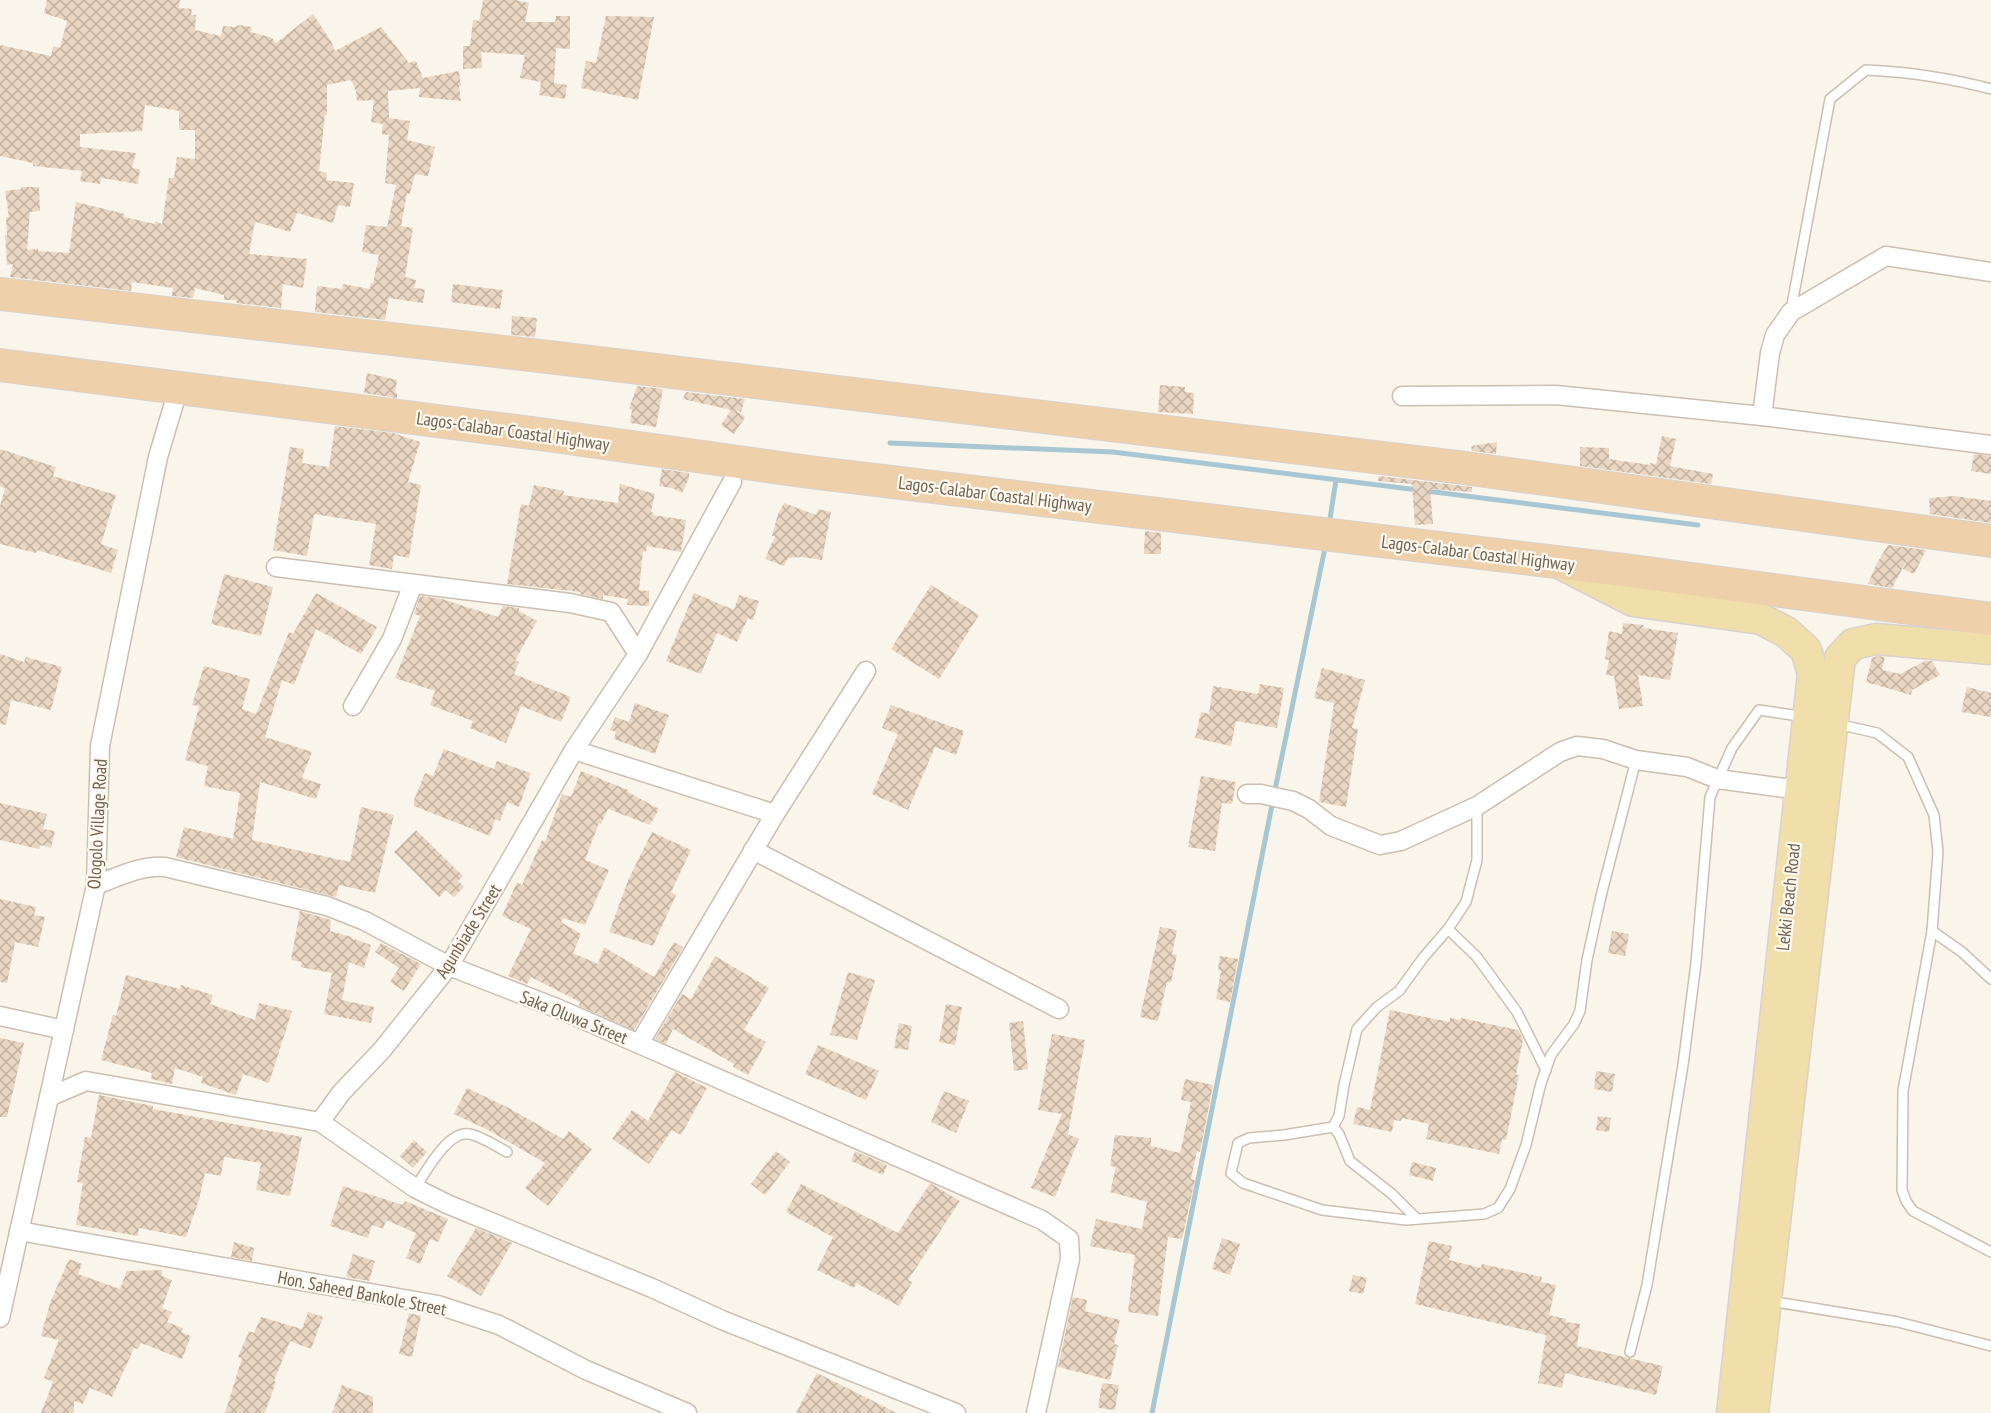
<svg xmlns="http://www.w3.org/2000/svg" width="1991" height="1413" font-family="'PT Sans Narrow',sans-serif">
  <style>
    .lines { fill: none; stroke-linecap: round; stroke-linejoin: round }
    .stream { stroke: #a8c7d2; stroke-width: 5 }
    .building { fill: url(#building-cross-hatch) }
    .service-casing { stroke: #cbbfb1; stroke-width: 12 }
    .minor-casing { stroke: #cbbfb1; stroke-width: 21 }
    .primary-casing { stroke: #d8d2ce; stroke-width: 33 }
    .trunk-casing { stroke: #d8d2ce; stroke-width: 34 }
    .service { stroke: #fff; stroke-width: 9 }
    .minor { stroke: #fff; stroke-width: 18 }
    .primary { stroke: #f0deab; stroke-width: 30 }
    .trunk { stroke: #eed0aa; stroke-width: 32 }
    .labels { text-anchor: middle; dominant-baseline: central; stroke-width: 4.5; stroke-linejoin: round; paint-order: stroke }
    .street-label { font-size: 18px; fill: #726050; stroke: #fdf9f0 }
  </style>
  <defs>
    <pattern id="building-cross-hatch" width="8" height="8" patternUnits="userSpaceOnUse" patternTransform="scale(1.5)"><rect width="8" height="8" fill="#ead7c3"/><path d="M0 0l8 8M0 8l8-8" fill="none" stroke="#c2b2a1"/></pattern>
  </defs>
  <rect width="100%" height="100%" fill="#faf5ea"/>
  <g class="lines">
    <g class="stream">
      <polyline points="890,443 1113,452 1698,525"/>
      <polyline points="1329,525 1336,480"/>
      <polyline points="1276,785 1326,543"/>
      <polyline points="1152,1413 1272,805"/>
    </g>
  </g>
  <g class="building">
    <polygon points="47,0 180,0 179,8 192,9 191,15 196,15 195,30 221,36 223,26 235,27 239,25 252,27 251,32 272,38 276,43 313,14 331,41 335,51 381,27 409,63 416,61 423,78 459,71 461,86 459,86 461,101 419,97 420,88 388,91 389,118 410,121 407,140 435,147 428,176 415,174 410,194 407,193 401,226 413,228 405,277 416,280 414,288 425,289 423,303 389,298 385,320 315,312 317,286 342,289 343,284 370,289 371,283 373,283 379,255 362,252 366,225 387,227 396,185 385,183 389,135 382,134 383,124 371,122 374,100 357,101 356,91 351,80 327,85 327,115 325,115 319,171 327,173 326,180 354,183 350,207 338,205 333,223 297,213 290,232 256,222 254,226 249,254 307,259 303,288 283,284 281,308 236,303 237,300 224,300 224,295 195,288 193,298 172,296 173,288 132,282 131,291 10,277 13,264 7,265 5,235 7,236 6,217 9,217 5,191 21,189 21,187 39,187 40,211 30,212 27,250 38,249 38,251 69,253 76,202 125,214 124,217 155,224 155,221 162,224 169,178 174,178 177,157 195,159 195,130 179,130 179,111 145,105 142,131 80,134 80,147 136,153 132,168 140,169 138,184 101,178 100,184 80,181 82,171 33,166 33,163 0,156 0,45 51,56 53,46 60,48 67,21 44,13"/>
    <polygon points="483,0 515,0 529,3 525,22 555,22 556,16 570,16 570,49 556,48 554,83 567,85 565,99 539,95 541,82 520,78 525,55 481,52 482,68 463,69 463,46 470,46 473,20 479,21"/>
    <polygon points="606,16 654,17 638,100 581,88 586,61 596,63"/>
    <polygon points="453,284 503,290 500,309 451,302"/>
    <polygon points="512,316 537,318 535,337 511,335"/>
    <polygon points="367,373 397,380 395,393 397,393 397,398 364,393"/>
    <polygon points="1160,385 1185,387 1185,392 1194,393 1193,414 1158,412"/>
    <polygon points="637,386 663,389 656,427 630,423 632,410 629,409"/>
    <polygon points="686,392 745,399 741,412 735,410 745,417 734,434 721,425 731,410 683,399"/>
    <polygon points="335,426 393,433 420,442 408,482 421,485 409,558 394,555 392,569 369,565 376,524 314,514 307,556 273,550 290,447 304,449 302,463 329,467"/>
    <polygon points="1662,436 1676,439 1670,466 1713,474 1711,484 1580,466 1580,447 1609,448 1609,459 1650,465 1650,463 1656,464"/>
    <polygon points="1497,442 1496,454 1472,451 1471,446"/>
    <polygon points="0,449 56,467 53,476 116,495 101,544 118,550 111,573 37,550 36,553 0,544 0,506 5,488 0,486"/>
    <polygon points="1974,454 1991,456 1991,474 1971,471"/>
    <polygon points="662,469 689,473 689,478 682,493 672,488 659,486"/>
    <polygon points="1379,476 1472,487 1472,492 1430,489 1433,524 1415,525 1412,484 1378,481"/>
    <polygon points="620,484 655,494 651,512 654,513 653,515 686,520 681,552 647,546 646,552 643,551 639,590 649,591 649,606 627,605 628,599 603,595 603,599 580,594 581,592 507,584 521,504 529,506 534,485 564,491 563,495 618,503"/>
    <polygon points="1954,496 1991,501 1991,523 1930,514 1929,498"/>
    <polygon points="784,503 816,515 818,509 831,512 822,560 801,557 788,558 784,566 765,559 775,536 772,536 778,514"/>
    <polygon points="1145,531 1161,533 1161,554 1144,554"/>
    <polygon points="1888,545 1926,550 1914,574 1903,569 1909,556 1892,588 1868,584 1877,563"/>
    <polygon points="224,574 273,587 261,636 211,624"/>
    <polygon points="931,585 979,615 939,679 891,649"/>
    <polygon points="316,593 377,627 361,654 316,629 294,685 282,680 265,737 312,752 302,778 321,784 316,799 260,782 252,840 350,862 361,807 394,815 375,893 339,885 336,897 176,857 184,827 233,839 240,793 204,786 208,766 185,760 199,706 192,705 204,666 250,679 242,709 256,714 289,632 293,634"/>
    <polygon points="694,593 734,610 739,595 759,601 753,620 748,618 737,642 717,633 701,674 666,661"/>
    <polygon points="420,596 442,599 498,617 503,606 519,608 519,611 537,621 515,661 519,662 514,674 571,697 561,722 521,706 506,743 470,728 473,721 430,705 435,691 395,678 420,616 414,614"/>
    <polygon points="1623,623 1644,625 1643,628 1678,633 1670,680 1638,675 1643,706 1619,709 1614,676 1606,675 1609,660 1605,659 1609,631 1622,634"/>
    <polygon points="0,654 24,662 26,657 62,667 51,710 11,700 6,725 0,724"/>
    <polygon points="1877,656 1885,657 1882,670 1900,674 1925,661 1932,661 1940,675 1912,690 1911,695 1866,682 1872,658"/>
    <polygon points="1322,668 1365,680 1352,728 1358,729 1346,807 1319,802 1334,703 1314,698"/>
    <polygon points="1260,684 1284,688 1277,728 1236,721 1231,746 1195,738 1201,712 1209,714 1213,686 1258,694"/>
    <polygon points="1967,687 1991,693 1991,717 1961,712"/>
    <polygon points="635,703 669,715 655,754 614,739 616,732 610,730 615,717 629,722"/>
    <polygon points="891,705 964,731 956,755 935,747 908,810 872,794 898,734 882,728"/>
    <polygon points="444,749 494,769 497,761 531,773 519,807 507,802 500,821 495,819 490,836 414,806 414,800 425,773 433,776"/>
    <polygon points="581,771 628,790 628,792 659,809 650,825 608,809 601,824 599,823 585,860 609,870 585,925 563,918 561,922 581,934 573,953 598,964 604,947 654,977 674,942 683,947 634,1030 579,1006 580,1002 531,977 527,984 508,976 531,929 502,916 517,882 522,885 542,840 545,842 562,794 571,797"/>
    <polygon points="1201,776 1236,782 1232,804 1222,803 1215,851 1188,847"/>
    <polygon points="0,803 47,814 43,829 55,831 51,848 40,845 39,849 0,840"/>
    <polygon points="416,830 463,876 458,881 464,887 454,897 446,890 439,897 394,852"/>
    <polygon points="652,832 691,850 671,892 676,895 653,946 609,932 629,878"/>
    <polygon points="0,899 36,907 34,915 45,917 38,947 15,942 7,983 0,982"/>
    <polygon points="300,911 331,920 330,931 352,937 351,938 371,945 364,968 349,962 342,1000 374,1007 371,1023 324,1014 332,973 300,967 302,962 291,960"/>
    <polygon points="1160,927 1177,930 1172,954 1177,955 1171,982 1167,982 1158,1021 1140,1017"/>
    <polygon points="1612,931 1629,934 1625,956 1608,953"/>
    <polygon points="381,943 421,964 404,991 390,982 399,968 375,952"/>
    <polygon points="715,956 769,988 744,1030 766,1042 748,1075 733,1067 734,1064 673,1029 666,1044 655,1039 682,994 691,999"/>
    <polygon points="1220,956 1238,959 1230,1002 1216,999 1221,971 1218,970"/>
    <polygon points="848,972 875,980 857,1040 830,1035"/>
    <polygon points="126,975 180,989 181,985 213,995 210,1004 255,1020 259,1003 292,1011 269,1083 243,1074 236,1095 201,1083 203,1077 175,1068 172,1084 151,1079 152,1073 101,1060 113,1015 116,1016"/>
    <polygon points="946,1004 962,1007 955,1045 939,1042"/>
    <polygon points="1390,1010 1450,1022 1450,1018 1460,1020 1461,1018 1518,1030 1523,1039 1516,1075 1519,1075 1506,1140 1502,1139 1499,1154 1426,1139 1429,1124 1402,1118 1401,1121 1394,1120 1392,1132 1353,1124 1357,1107 1370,1110"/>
    <polygon points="1023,1021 1028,1069 1014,1071 1009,1023"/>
    <polygon points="899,1023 912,1026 908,1050 894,1048"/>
    <polygon points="1052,1034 1085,1040 1068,1134 1079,1139 1055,1197 1031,1188 1062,1114 1038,1110"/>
    <polygon points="0,1038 24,1043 7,1117 0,1117"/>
    <polygon points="818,1045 879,1071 866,1100 805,1074"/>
    <polygon points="1596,1071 1615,1074 1612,1092 1594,1089"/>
    <polygon points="675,1072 707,1088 681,1135 672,1130 649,1164 612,1139 632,1110 648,1121"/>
    <polygon points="1185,1079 1213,1085 1200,1152 1197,1151 1191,1179 1195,1180 1182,1239 1168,1237 1158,1316 1128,1312 1135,1255 1090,1246 1096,1219 1142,1229 1147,1202 1110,1192 1116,1167 1110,1166 1115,1135 1151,1138 1151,1146 1180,1153 1191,1102 1181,1100"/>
    <polygon points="467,1088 507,1107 563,1139 569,1131 592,1149 548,1206 525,1188 545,1163 488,1130 454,1114"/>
    <polygon points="944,1091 969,1101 956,1133 931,1122"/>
    <polygon points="99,1095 153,1106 153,1109 302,1137 290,1196 256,1190 261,1163 224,1157 221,1176 205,1173 199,1200 186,1237 139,1228 138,1236 76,1225 83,1183 77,1182 85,1137 91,1138"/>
    <polygon points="1598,1116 1611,1118 1609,1132 1596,1130"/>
    <polygon points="414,1140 427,1152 413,1168 400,1156"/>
    <polygon points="776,1151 790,1162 765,1195 751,1184"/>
    <polygon points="855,1151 887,1165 883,1175 851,1161"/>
    <polygon points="1412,1162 1436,1168 1433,1181 1409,1175"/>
    <polygon points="930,1183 960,1201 908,1280 912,1282 899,1306 856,1283 854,1288 817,1270 833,1237 786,1212 801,1184 898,1233"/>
    <polygon points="343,1186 403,1205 405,1201 448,1219 438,1242 430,1239 420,1264 406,1258 416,1233 386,1220 383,1229 372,1225 368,1238 330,1226"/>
    <polygon points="476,1228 512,1243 481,1296 447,1276"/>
    <polygon points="1222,1238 1240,1244 1230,1275 1212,1269"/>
    <polygon points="1429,1241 1452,1246 1449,1260 1481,1268 1482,1264 1542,1277 1541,1282 1556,1285 1549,1315 1566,1319 1566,1322 1580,1324 1577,1346 1663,1366 1656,1395 1565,1373 1562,1388 1538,1383 1546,1335 1415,1304"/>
    <polygon points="234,1242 254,1248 252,1261 231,1257"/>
    <polygon points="353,1254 375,1261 369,1281 346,1277"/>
    <polygon points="69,1259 82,1264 78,1274 120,1289 127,1271 162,1270 162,1276 172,1280 162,1308 172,1312 167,1322 183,1328 181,1332 191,1336 182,1359 141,1343 138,1349 134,1348 112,1397 90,1388 83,1404 74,1401 74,1413 41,1413 53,1382 44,1378 59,1340 41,1336 50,1303"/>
    <polygon points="1353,1275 1367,1278 1363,1294 1349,1291"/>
    <polygon points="1073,1297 1087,1300 1085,1311 1120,1320 1114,1344 1118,1345 1110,1380 1058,1367"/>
    <polygon points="308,1312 323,1317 311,1349 290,1341 274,1381 276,1382 265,1413 225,1413 242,1358 238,1357 249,1331 254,1333 261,1317 302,1329"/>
    <polygon points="409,1313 421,1316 412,1357 399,1354"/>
    <polygon points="817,1373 897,1413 796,1413"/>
    <polygon points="1102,1383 1119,1385 1115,1410 1098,1408"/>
    <polygon points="342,1385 373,1397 373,1413 332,1413"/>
  </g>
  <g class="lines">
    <g class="service-casing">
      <g id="service">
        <path d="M1791,310L1830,99L1866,70C1908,72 1950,78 1991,89"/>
        <polyline points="1837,724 1877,733 1908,757 1934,815 1938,852 1932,931 1903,1091 1902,1190 1906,1201 1913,1211 1991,1252"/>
        <polyline points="1477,806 1477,860 1466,902 1448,929 1423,958 1399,991 1377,1007 1357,1029 1344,1085 1339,1116 1333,1127 1284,1135 1249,1138 1238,1143 1231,1173 1243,1183 1322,1210 1406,1220 1484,1214 1498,1208 1510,1189 1526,1145 1541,1083 1551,1055 1574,1024 1580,1011 1587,960 1601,896 1636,760"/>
        <polyline points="1448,929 1477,957 1517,1012 1546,1070"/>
        <polyline points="1932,931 1962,952 1991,979"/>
        <polyline points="1333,1127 1339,1134 1350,1161 1392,1194 1417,1219"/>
        <path d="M415,1188C426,1172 447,1131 469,1134C481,1136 496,1146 507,1152"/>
        <polyline points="1770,1301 1898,1322 1991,1346"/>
        <polyline points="1630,1352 1647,1285 1683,1065 1696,963 1710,797 1732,748 1759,710 1806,717"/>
      </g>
    </g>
    <g class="minor-casing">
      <g id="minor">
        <polyline points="1402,396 1556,395 1762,416 1991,445"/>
        <polyline points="1762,416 1770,353 1775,335 1791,312 1886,256 1991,272"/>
        <polyline points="276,567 570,603 611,612 638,654"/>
        <polyline points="353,706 392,639 413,584"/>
        <polyline points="574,750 775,814"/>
        <polyline points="1247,794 1261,794 1293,801 1309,809 1331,826 1380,845 1401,841 1477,806 1560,752 1577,746 1603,749 1636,760 1687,767 1717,779 1800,790"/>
        <polyline points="753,850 1059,1009"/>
        <path d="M96,885C118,877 141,865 165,867L327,906L365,921L449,966L559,1009L1042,1220L1069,1239L1070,1259L1036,1413"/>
        <polyline points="0,1016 64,1030"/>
        <polyline points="639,1044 775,814 866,671"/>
        <polyline points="49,1097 86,1081 320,1122 341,1093 382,1050 449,966 574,750 638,654 732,482"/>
        <polyline points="320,1122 415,1188 447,1204 652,1288 722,1320 956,1413"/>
        <polyline points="19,1231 438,1305 499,1325 586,1370 687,1413"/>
        <polyline points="0,1318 96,885 100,746 158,457 175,400"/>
      </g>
    </g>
    <g class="primary-casing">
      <g id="primary">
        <polyline points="1563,565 1633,601 1761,619 1786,632 1806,650 1813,674 1732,1413"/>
        <polyline points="1753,1413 1840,658 1853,644 1876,639 1991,649"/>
      </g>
    </g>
    <g class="trunk-casing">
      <g id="trunk">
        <polyline points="0,294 557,358 1465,468 1991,541"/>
        <polyline points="0,365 547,435 809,472 1631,571 1991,619"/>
      </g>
    </g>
    <use href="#service" class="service"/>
    <use href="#minor" class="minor"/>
    <use href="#primary" class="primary"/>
    <use href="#trunk" class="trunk"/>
  </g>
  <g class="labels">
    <g class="street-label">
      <text transform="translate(513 431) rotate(8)">Lagos-Calabar Coastal Highway</text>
      <text transform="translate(995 494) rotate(7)">Lagos-Calabar Coastal Highway</text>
      <text transform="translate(1478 553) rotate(7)">Lagos-Calabar Coastal Highway</text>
      <text transform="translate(97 824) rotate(-87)">Ologolo Village Road</text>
      <text transform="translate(1788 897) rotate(-84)">Lekki Beach Road</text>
      <text transform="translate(468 931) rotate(-58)">Agunbiade Street</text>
      <text transform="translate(574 1017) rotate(22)">Saka Oluwa Street</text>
      <text transform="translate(362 1293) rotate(11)">Hon. Saheed Bankole Street</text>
    </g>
  </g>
</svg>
